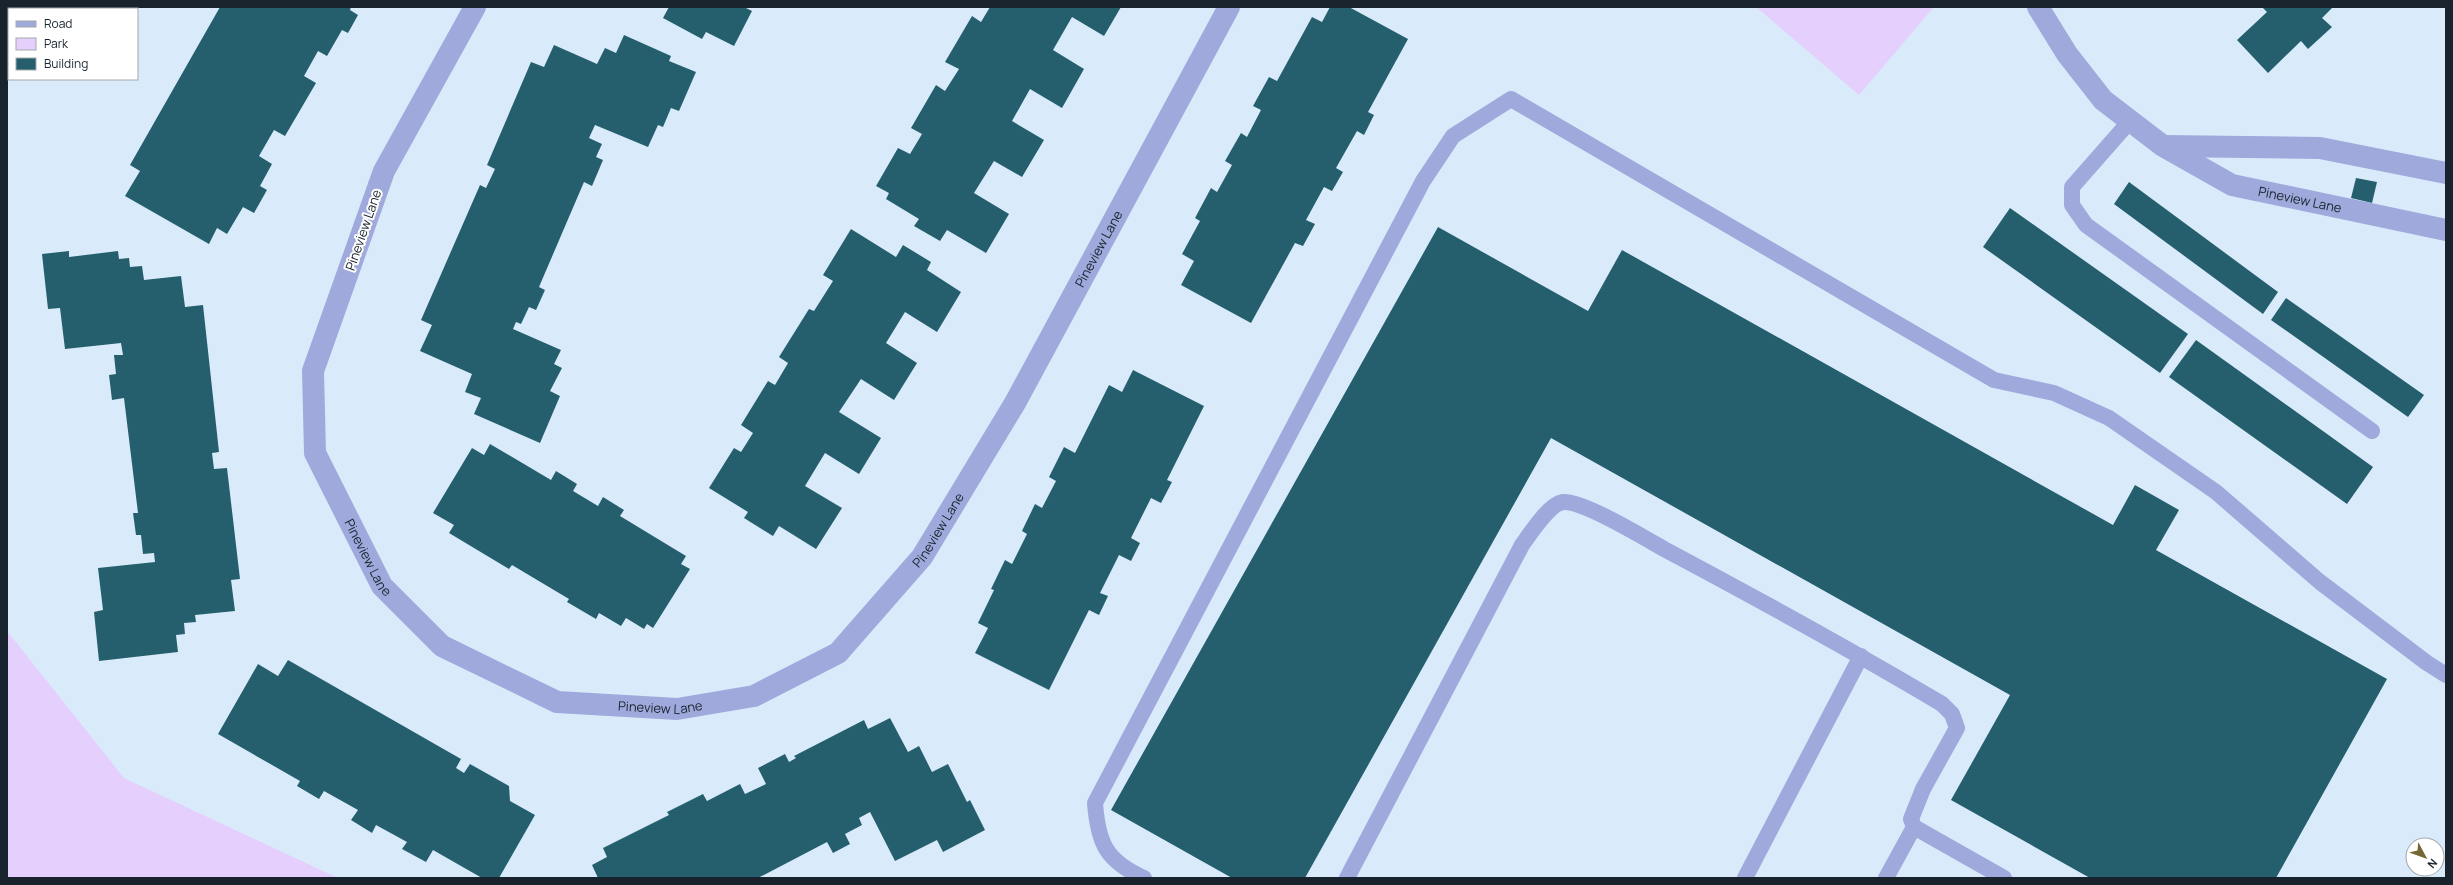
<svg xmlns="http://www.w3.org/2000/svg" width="2453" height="885" font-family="Manrope,sans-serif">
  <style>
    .green { fill: #e5cffd }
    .building { fill: #255f6d }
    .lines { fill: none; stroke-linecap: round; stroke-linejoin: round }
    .service { stroke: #9fa9dc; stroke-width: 16 }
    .minor { stroke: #9fa9dc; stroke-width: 22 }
    .labels { text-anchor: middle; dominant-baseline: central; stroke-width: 4; stroke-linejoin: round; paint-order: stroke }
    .street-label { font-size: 13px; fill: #18232d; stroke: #fff }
  </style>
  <rect width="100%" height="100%" fill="#d9ebfb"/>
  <g class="green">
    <polygon points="1756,7 1931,7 1933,8 1859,95"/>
    <polygon points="7,631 124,778 338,878 7,878"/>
  </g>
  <g class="building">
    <polygon points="220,7 351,7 350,10 358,15 348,33 342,30 327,56 318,51 304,76 316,83 285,136 274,130 259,156 272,164 260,186 267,190 254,213 243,207 227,234 217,228 209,244 125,196 140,171 130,165"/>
    <polygon points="669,7 744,7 752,11 734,46 706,32 702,39 663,18"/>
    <polygon points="990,7 1121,7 1104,36 1072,17 1053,50 1084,69 1062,108 1030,89 1012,121 1044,140 1022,177 994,161 974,193 1009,214 986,253 947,230 940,241 914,226 919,219 886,199 889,193 876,186 898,148 910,154 922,134 911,128 936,85 945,91 959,69 945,62 972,16 981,22"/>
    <polygon points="1330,7 1349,7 1408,39 1368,112 1374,115 1364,135 1357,131 1336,168 1343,172 1332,191 1324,187 1306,220 1315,224 1303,246 1295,243 1251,323 1181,285 1194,261 1182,254 1200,221 1195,218 1211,188 1217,192 1232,165 1225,161 1241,133 1247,137 1261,110 1253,106 1269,77 1277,81 1312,17 1322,22"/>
    <polygon points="2262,7 2333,7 2322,18 2332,27 2308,49 2301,41 2268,73 2237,40 2267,12"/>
    <polygon points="624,35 671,56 669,61 696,72 679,111 671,108 663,127 658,125 648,147 595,125 589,138 602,144 596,157 603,160 592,186 584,182 539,287 545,290 536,310 529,307 521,324 516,322 513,329 561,350 554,364 562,368 550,391 560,396 540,443 474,414 481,398 465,392 472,374 420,351 432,325 421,320 480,185 486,188 495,169 487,165 531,62 544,67 554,45 597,64 605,48 616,53"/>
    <polygon points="2356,178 2377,182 2372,203 2351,198"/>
    <polygon points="2129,182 2278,292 2263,314 2114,204"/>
    <polygon points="2010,208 2188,334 2160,373 1983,247"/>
    <polygon points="1438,227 1588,311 1622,250 2113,525 2135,485 2179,510 2156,550 2387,679 2276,878 2090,878 1951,800 2010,695 1551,438 1305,878 1232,878 1111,810"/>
    <polygon points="851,229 896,257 903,245 931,262 927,270 961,292 937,332 905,312 886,343 917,363 894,400 861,379 839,412 881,438 859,474 825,453 805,486 842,508 816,549 779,526 773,536 744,518 748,512 709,488 734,448 741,452 753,433 741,425 768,381 775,385 788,363 779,357 809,309 814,311 833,281 823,275"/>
    <polygon points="69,251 69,257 118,251 119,259 129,258 130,267 142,266 144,280 181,276 185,307 203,305 219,452 212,453 214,469 227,468 240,579 231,580 235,611 195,615 196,622 184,623 185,634 176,635 178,652 99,661 94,612 103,610 98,568 155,562 154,553 143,554 141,535 136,535 133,513 138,513 124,398 112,400 109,375 116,374 114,355 123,355 121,343 65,349 60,308 48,309 42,254"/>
    <polygon points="2286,298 2424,395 2408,417 2271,320"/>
    <polygon points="2196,340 2373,467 2347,504 2169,377"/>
    <polygon points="1133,370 1204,406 1167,480 1172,482 1161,503 1151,498 1131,538 1140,543 1131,561 1119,555 1100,593 1108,596 1099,615 1089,610 1049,690 975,653 988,628 978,623 994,590 991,589 1005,560 1012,564 1027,534 1022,531 1035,504 1042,508 1056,481 1049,477 1064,447 1075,453 1109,385 1122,392"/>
    <polygon points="490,444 551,480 556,471 577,484 573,491 598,506 603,497 624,510 620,516 686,556 681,564 690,569 653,628 647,624 644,629 626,618 621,626 599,613 596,619 567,602 569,599 512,565 509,569 449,533 454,525 433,513 472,448 484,455"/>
    <polygon points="288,660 461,759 456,768 464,773 470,764 509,786 510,801 535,815 499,878 482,878 433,850 426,862 402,849 407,842 376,825 372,833 351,820 358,810 324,791 319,799 297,786 300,781 218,734 258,664 278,676"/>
    <polygon points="890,718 908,752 919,746 932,772 948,764 967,802 970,800 985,830 943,852 937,840 895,861 870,812 859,818 862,825 845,834 850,844 833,853 827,842 758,878 598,878 592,865 607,857 603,848 669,815 667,812 703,794 707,801 740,784 745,794 766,784 758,768 785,754 789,762 796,758 794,756 864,720 868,729"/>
  </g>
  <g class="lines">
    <g class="service">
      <polyline points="2130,121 2072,187 2072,205 2086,225 2372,431"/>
      <path d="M1144,878C1106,861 1098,843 1095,803L1423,181L1453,136L1511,99L1994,380L2054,393L2109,418L2216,492L2320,582L2427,663L2446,675"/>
      <path d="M1347,878L1522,545C1530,534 1549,504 1563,502C1582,500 1645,538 1664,549C1758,599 1851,650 1942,704L1952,714L1957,728L1923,789L1911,819L1914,827L2004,878"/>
      <polyline points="1745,878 1861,656"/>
      <polyline points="1886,878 1914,827"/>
    </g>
    <g class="minor">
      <path id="s1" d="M475,7L384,171L313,371L315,453L382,586L442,646L557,702L677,709L754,696L838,653L922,557L1015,403L1229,7"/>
      <path id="s2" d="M2038,7L2067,54L2103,100L2163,146L2232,185L2446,230"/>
      <polyline points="2164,146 2320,148 2446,173"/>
    </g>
  </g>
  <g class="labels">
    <g class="street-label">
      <text stroke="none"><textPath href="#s2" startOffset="338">Pineview Lane</textPath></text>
      <text transform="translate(363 230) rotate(-71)">Pineview Lane</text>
      <text stroke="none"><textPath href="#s1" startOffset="1619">Pineview Lane</textPath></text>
      <text stroke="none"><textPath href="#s1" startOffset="1295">Pineview Lane</textPath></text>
      <text stroke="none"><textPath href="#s1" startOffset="599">Pineview Lane</textPath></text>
      <text stroke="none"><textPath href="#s1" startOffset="947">Pineview Lane</textPath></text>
    </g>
  </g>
  <rect width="2453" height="885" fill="none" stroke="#18232d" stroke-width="16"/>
  <rect x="8" y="8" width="130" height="72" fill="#ffffff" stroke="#a3a7ab"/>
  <rect x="16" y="21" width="20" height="6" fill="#9fa9dc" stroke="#a3a7ab"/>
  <text x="44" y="28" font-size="12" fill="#18232d">Road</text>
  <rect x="16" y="38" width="20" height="12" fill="#e5cffd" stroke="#a3a7ab"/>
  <text x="44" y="48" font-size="12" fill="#18232d">Park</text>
  <rect x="16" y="58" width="20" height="12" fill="#255f6d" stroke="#a3a7ab"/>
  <text x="44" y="68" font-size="12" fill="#18232d">Building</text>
  <g transform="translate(2425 857) rotate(131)"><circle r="19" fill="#ffffff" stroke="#a3a7ab"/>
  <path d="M0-3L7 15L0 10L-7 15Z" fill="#766835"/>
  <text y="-6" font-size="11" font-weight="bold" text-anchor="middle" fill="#18232d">N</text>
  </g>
</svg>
